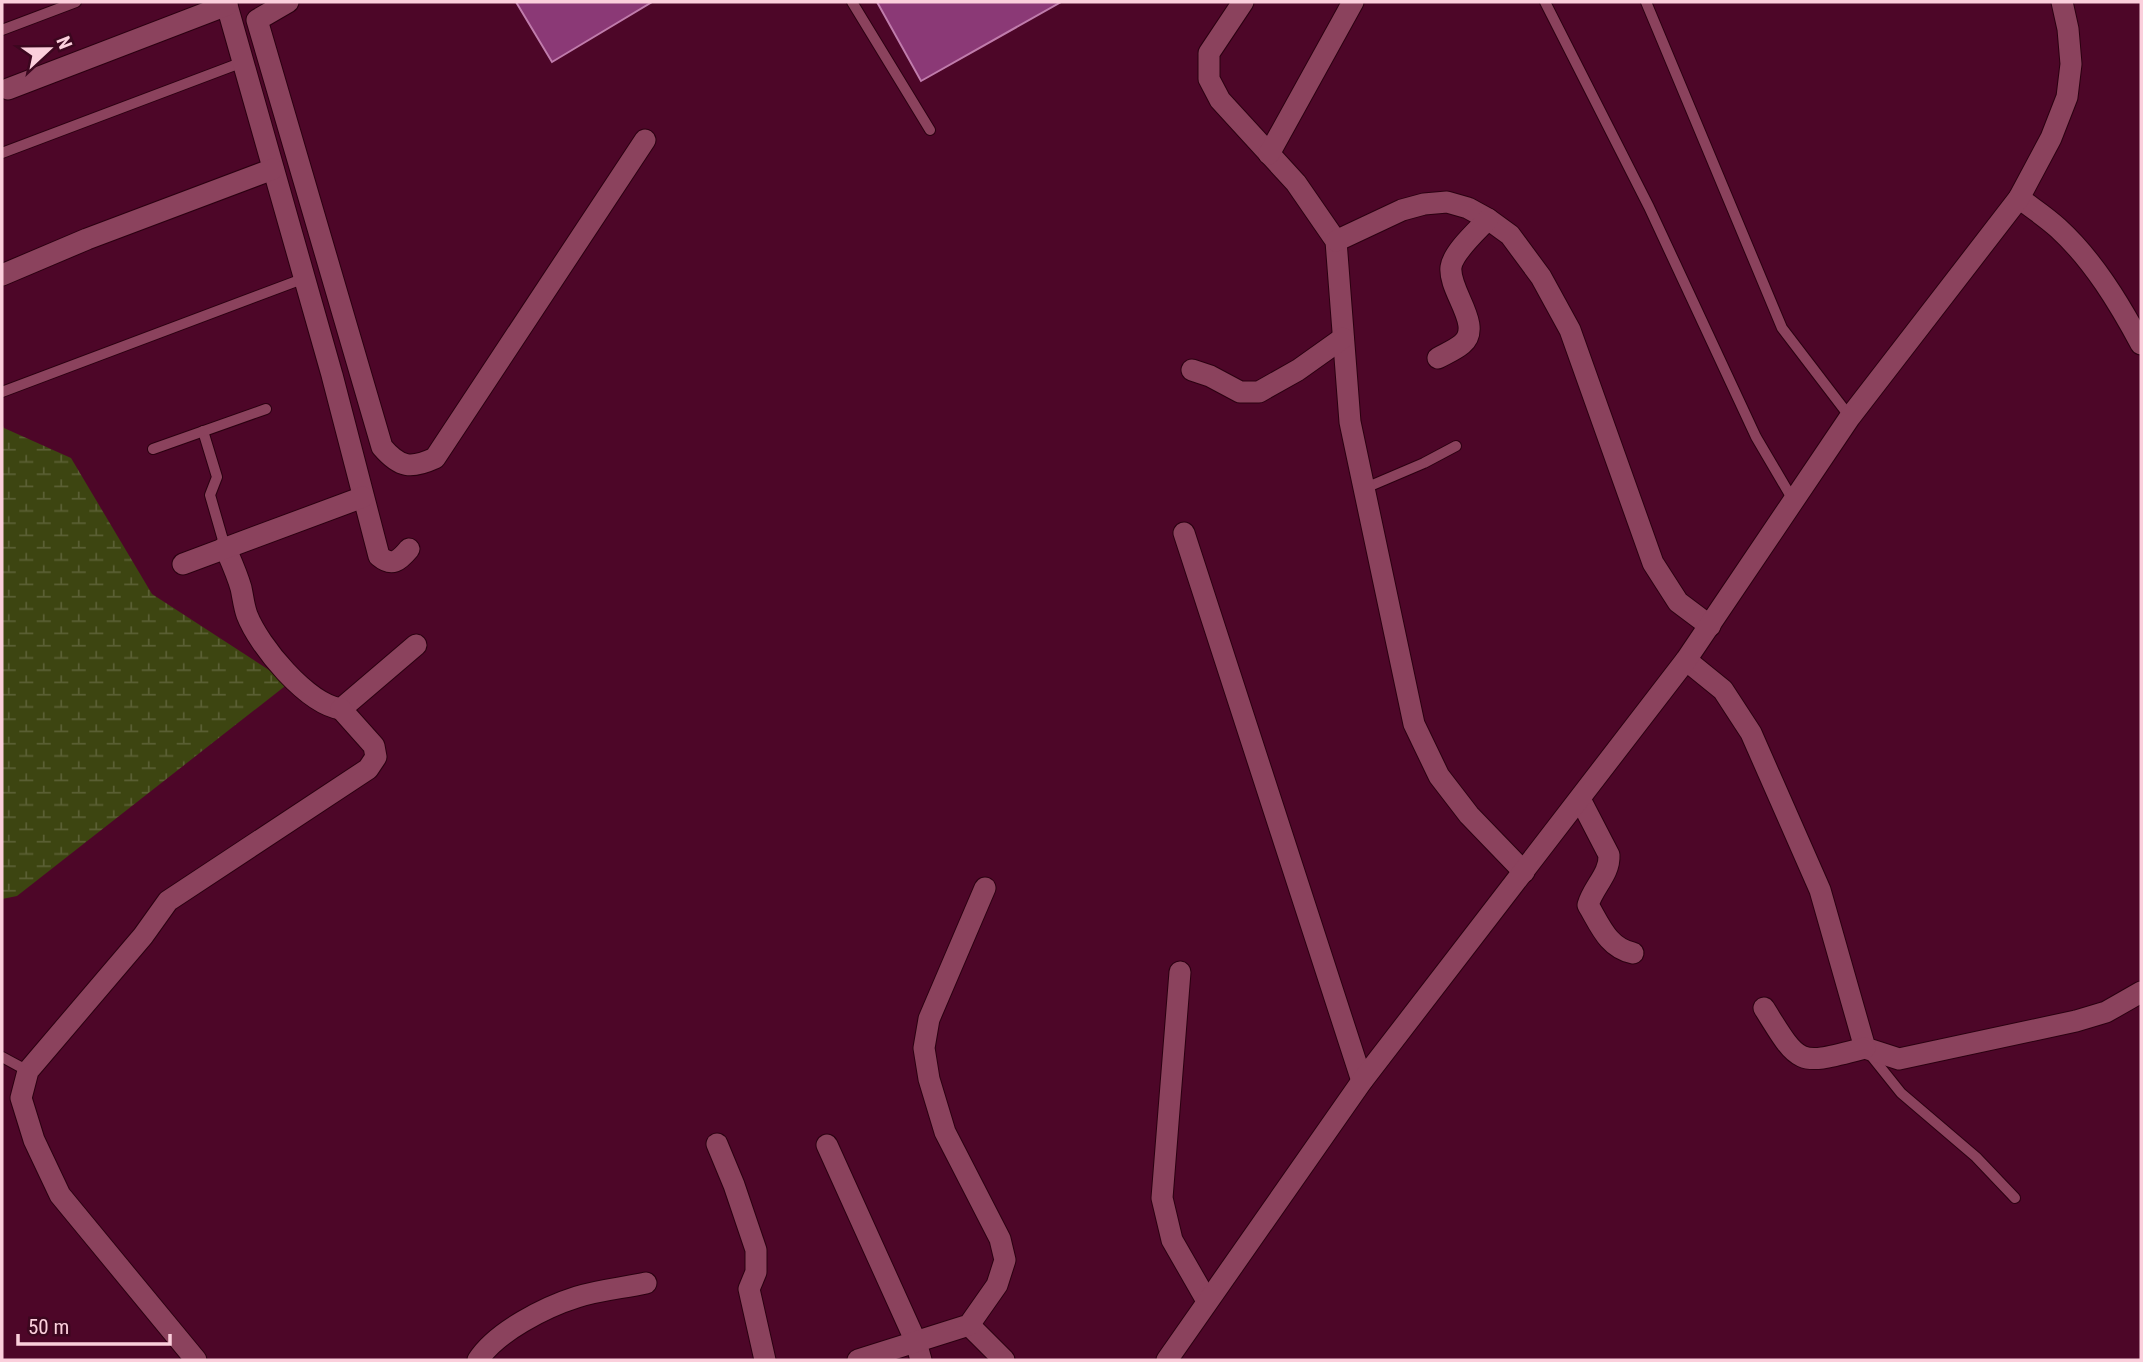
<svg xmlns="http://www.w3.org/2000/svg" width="2143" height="1362" font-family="'Roboto Condensed',sans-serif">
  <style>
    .wetland { fill: url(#wetland-marsh) }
    .building { fill: #8b3976; stroke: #c07cac; stroke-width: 2 }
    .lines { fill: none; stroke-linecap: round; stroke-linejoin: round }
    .lane-casing { stroke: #2b0011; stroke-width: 12 }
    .street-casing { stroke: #2b0011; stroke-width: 23 }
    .lane { stroke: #8b425d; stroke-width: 10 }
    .street { stroke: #8b425d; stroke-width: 21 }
  </style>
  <defs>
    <pattern id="wetland-marsh" width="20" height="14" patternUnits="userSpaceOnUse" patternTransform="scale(1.75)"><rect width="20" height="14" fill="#3d4511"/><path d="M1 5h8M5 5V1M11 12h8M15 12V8" fill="none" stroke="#5a5f33"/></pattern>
  </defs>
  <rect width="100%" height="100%" fill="#4d0628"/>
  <polygon class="wetland" points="2,424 4,428 71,458 152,594 289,683 17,896 2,899"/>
  <g class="building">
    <polygon points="516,2 652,2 552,62"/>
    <polygon points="877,2 1061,2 921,81"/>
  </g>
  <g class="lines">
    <g class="lane-casing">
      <g id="lane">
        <polyline points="852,2 930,130"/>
        <polyline points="1545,2 1649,207 1756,437 1793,500"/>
        <polyline points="1646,2 1782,328 1850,417"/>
        <polyline points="2,30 76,2"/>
        <polyline points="2,153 243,62"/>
        <polyline points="2,392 305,278"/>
        <polyline points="203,431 217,477 210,495 225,547"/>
        <polyline points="153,449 266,409"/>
        <polyline points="1363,489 1424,463 1456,446"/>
        <polyline points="1869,1053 1901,1093 1976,1157 2015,1198"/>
        <polyline points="2,1057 28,1071"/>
      </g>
    </g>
    <g class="street-casing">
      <g id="street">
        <path d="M226,2L332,375L379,556C392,567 399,561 409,549"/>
        <path d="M288,2L257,20L382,447C400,468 411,469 435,458L645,140"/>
        <polyline points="1243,2 1209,53 1209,79 1220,100 1296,183 1336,241 1350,422 1414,724 1439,776 1469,815 1524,872"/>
        <polyline points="8,89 227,5"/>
        <polyline points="1269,154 1353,2"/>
        <path d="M2019,198C2032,208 2046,217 2058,228C2093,260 2119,303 2141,344"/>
        <polyline points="1336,241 1402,210 1424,204 1447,202 1468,208 1488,219 1510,235 1541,277 1570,330 1653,563 1678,602 1710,626"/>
        <polyline points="2,275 87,239 273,169"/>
        <path d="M1438,358C1445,354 1455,350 1462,344C1484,326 1448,291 1451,267C1453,252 1478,230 1488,219"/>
        <polyline points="1192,370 1210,376 1240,392 1259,392 1298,370 1343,338"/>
        <polyline points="1184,533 1362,1081"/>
        <path d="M225,547C231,561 237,574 241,588C243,597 244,607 247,615C259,646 307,704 341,709L416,645"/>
        <polyline points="183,564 363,497"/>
        <polyline points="1686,660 1723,690 1751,733 1820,890 1865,1048 1899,1059 2076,1021 2106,1012 2141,992"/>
        <path d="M1580,799L1609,855C1610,874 1593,887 1588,905C1600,925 1608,948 1633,953"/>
        <polyline points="1180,972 1162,1198 1172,1240 1207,1301"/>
        <path d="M1764,1008C1801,1068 1798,1065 1865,1048"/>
        <polyline points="717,1144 734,1185 756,1250 756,1272 749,1289 765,1360"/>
        <polyline points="827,1145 916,1342 921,1360"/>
        <polyline points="969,1325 1004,1360"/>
        <polyline points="196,1360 60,1195 34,1140 21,1098 28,1071 143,936 168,901 368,769 376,757 374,746 341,709"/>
        <path d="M478,1360C496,1332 545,1307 577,1297C599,1290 623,1288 646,1283"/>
        <polyline points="858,1360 969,1325 997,1285 1005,1260 1000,1239 945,1132 929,1079 924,1048 929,1019 985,888"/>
        <polyline points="1167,1360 1362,1081 1686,660 1850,417 2019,198 2051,138 2067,97 2071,64 2068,29 2062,2"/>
      </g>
    </g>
    <use href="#lane" class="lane"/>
    <use href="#street" class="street"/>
  </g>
  <rect width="2143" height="1362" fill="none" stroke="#fbcfdc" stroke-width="7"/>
  <g transform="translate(49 49) rotate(68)" stroke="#3c071f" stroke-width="5" paint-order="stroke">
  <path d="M0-5L12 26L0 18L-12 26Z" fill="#fbcfdc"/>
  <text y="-10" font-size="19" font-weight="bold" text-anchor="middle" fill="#fbcfdc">N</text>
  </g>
  <path d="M18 1334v10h152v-10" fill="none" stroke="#fbcfdc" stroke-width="3.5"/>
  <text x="28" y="1334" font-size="21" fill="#fbcfdc" stroke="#3c071f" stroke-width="5" paint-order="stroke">50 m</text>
</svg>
